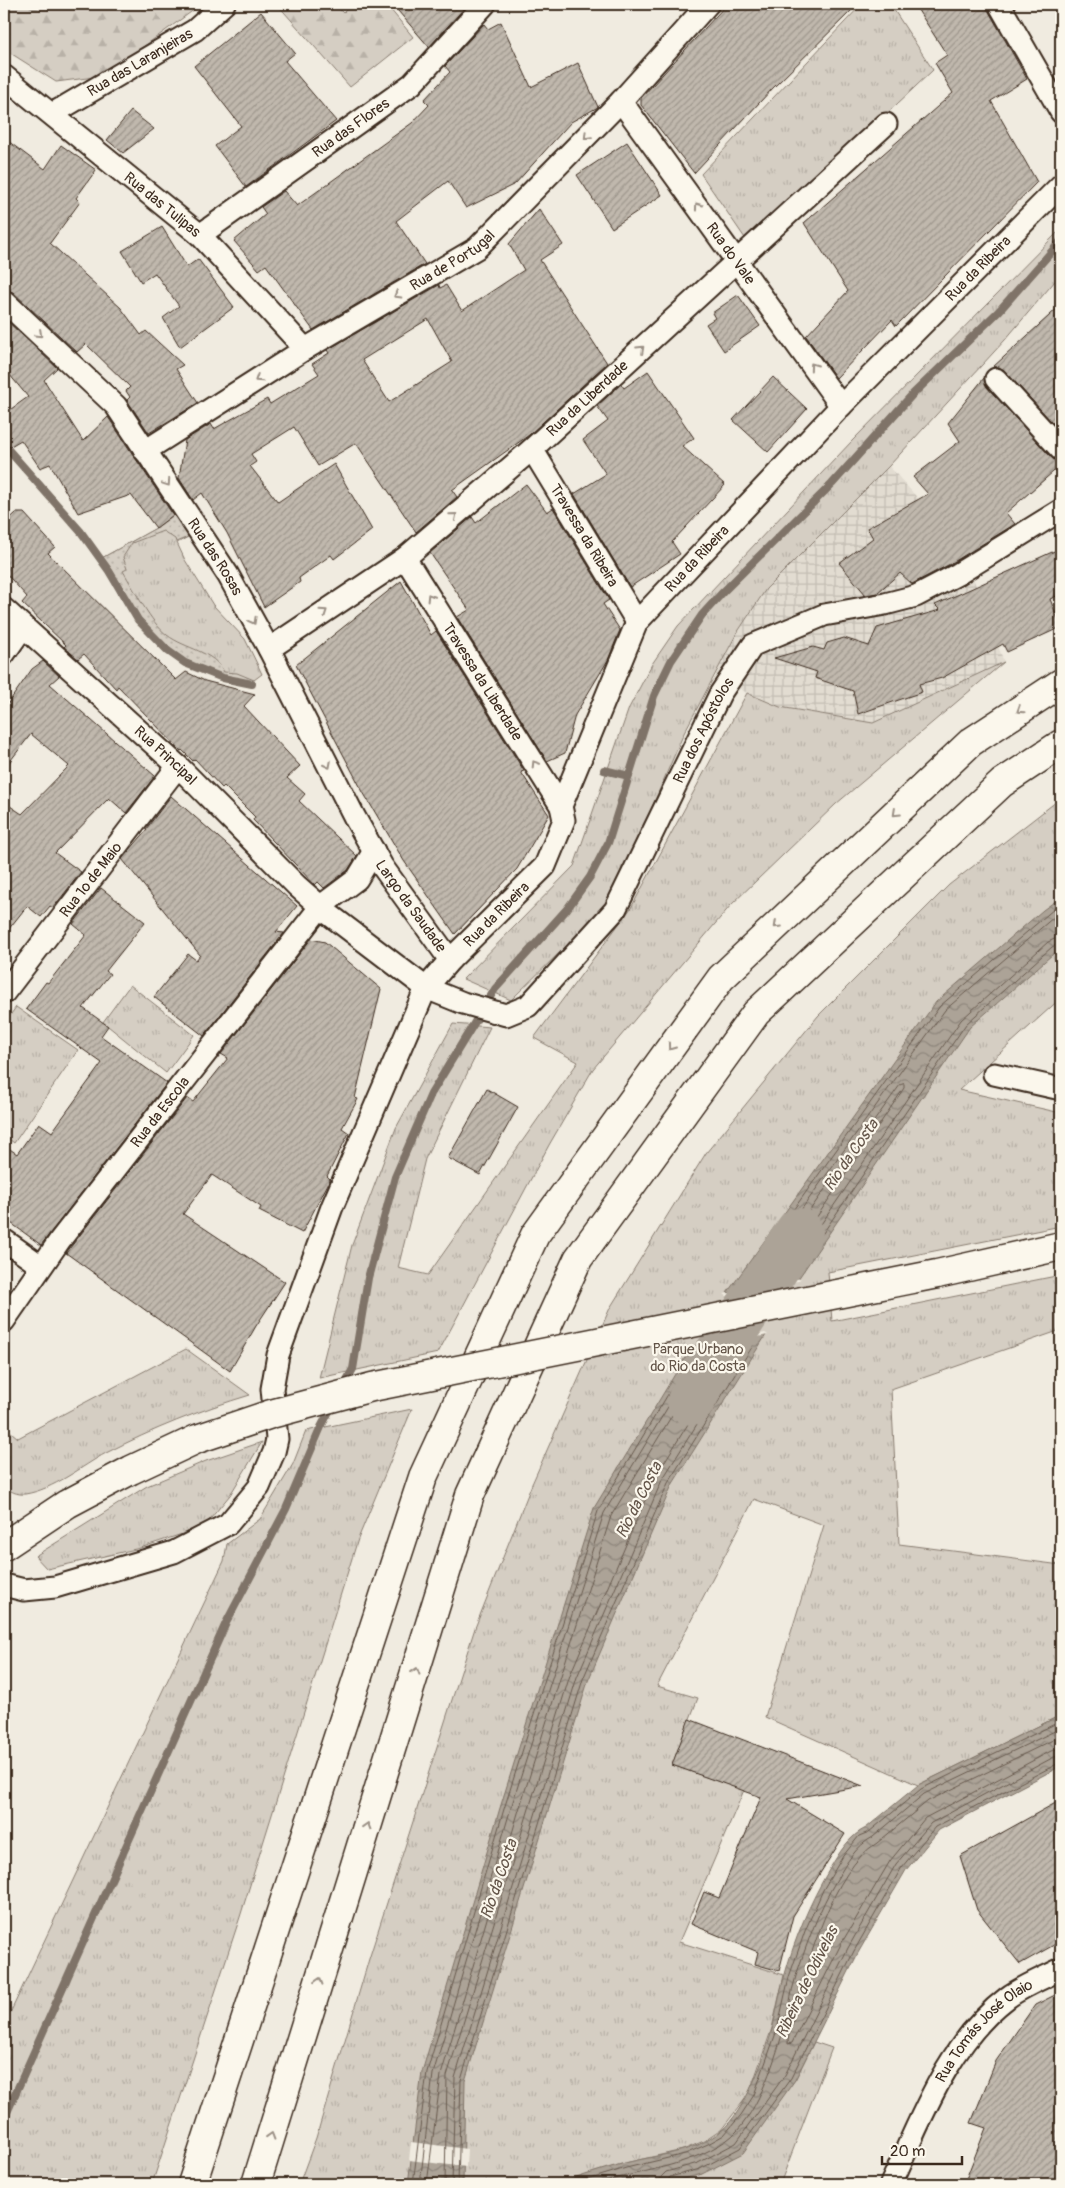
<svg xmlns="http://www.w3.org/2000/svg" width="1065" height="2188" font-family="Pangolin,sans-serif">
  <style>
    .industrial { fill: url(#industrial-grid) }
    .grass { fill: url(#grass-tufts); stroke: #887c70 }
    .forest { fill: url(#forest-firs); stroke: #887c70 }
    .garden { fill: url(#garden-dots); stroke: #887c70 }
    .water { fill: url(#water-waves); stroke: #7f7367 }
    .pier { fill: #f0ebe0 }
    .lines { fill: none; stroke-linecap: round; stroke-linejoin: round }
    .shore { stroke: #685a4e; stroke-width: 1 }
    .stream { stroke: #7f7367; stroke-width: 8 }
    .river { stroke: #aca397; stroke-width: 48 }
    .building { fill: url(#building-hatch); stroke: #3b2a1e; fill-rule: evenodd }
    .street-casing { stroke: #3b2a1e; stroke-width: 25 }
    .secondary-casing { stroke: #3b2a1e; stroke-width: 31 }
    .highway-casing { stroke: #3b2a1e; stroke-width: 31 }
    .street { stroke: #fbf7ec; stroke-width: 21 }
    .secondary { stroke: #fbf7ec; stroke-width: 28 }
    .highway { stroke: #fbf7ec; stroke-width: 28 }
    .secondary-bridge-casing { stroke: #3b2a1e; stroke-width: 31; stroke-linecap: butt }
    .secondary-bridge { stroke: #fbf7ec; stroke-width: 28 }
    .oneway { stroke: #9b9085 }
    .labels { text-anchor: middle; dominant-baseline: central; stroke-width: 4.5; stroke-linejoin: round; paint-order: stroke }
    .street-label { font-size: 15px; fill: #3b2a1e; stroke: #fbf7ec }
    .park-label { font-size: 15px; fill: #625347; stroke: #fbf7ec }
    .water-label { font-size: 16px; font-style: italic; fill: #635448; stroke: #fbf7ec }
  </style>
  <defs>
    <pattern id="industrial-grid" width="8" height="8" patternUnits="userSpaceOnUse" patternTransform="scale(1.25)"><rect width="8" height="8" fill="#e2dcd1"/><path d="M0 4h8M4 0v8" fill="none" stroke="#c3bdb3"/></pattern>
    <pattern id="grass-tufts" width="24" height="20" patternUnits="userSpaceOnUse" patternTransform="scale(1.25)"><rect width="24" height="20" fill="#d5cec3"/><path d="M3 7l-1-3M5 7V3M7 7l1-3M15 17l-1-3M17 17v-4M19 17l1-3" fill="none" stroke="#b8b1a7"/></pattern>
    <pattern id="forest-firs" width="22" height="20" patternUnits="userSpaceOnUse" patternTransform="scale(1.25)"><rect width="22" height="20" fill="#d5cec3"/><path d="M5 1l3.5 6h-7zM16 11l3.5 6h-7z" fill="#b8b1a7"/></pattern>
    <pattern id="garden-dots" width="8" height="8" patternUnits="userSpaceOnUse" patternTransform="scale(1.25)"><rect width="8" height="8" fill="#d5cec3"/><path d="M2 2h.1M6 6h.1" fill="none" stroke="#b8b1a7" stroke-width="1.8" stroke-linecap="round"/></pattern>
    <pattern id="water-waves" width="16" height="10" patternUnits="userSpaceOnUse" patternTransform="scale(1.25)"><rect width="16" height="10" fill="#aca397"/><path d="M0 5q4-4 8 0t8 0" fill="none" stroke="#8d857b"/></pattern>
    <pattern id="building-hatch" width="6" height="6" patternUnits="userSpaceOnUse" patternTransform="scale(1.25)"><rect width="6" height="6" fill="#c0b8ad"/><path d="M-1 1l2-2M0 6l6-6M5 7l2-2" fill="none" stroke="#9d968c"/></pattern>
  </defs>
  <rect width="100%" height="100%" fill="#f0ebe0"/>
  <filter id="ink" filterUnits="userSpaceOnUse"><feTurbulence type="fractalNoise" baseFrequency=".02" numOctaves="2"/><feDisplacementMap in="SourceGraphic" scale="10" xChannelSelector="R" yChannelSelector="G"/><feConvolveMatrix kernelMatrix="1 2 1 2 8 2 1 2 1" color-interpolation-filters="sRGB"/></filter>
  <g filter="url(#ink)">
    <polygon class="industrial" points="889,466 962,548 1004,662 873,723 780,707 747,693 715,674 737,633 766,589"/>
    <g class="grass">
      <polygon points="862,4 890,4 933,70 749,244 701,174"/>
      <polygon points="1061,229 1061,274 1005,340 889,466 766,589 737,633 684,733 611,902 511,1000 463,979 574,866 629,708 652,664 678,626 852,441"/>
      <path d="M178,512L188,537L177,543L185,560L213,605L245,639L262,674L250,683C206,674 163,657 137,618C124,599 114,578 100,559L156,528Z"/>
      <polygon points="1004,662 836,804 731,905 593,1069 549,1145 438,1353 319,1378 352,1245 396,1128 453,1024 490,1027 425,1159 398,1268 428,1275 578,1062 534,1038 631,908 747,693 780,707 873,723"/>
      <polygon points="1061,798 1061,998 959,1090 1061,1113 1061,1226 828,1272 832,1321 1061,1275 1061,1330 891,1389 899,1544 1061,1565 1061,1715 918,1785 765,1717 824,1525 754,1499 657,1686 698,1698 672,1765 744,1790 679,1942 784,1975 772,2028 749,2094 721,2130 706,2140 683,2150 625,2163 560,2184 299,2184 316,2138 369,1959 475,1628 532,1484 610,1308 706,1153 818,1016 949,885"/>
      <polygon points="130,985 194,1035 166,1073 103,1022"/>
      <polygon points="16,1007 78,1050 14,1143 4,1135 4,1024"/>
      <path d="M186,1349L250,1395C200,1410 153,1429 106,1453C82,1466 53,1490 25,1494C17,1495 10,1491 4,1487V1426L18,1438Z"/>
      <polygon points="412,1409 358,1539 240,1917 152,2184 4,2184 4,2026 224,1561 227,1544 260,1519 293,1464 306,1431"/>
      <polygon points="262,1442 230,1495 206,1524 182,1534 140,1548 47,1569 35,1556 147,1486 206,1461"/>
      <polygon points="814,2042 832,2048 780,2184 663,2184 702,2174 795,2080"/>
    </g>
    <g class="forest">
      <polygon points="4,4 202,4 110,71 95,77 56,82 4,49"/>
      <polygon points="277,4 334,4 343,13 352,4 386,4 413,37 350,87"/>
    </g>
    <path class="garden" d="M178,512L188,537L176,542L175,539L163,531L132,543L123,557L127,569L123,571C134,589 151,623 167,635C185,649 214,651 224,672L237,673L254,680L250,683C206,674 163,657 137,618C124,599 114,578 100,559L156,528Z"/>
    <g class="water">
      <polygon points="1061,897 1061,947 970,1027 798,1279 727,1293 936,1002 1043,910"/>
      <polygon points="766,1335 672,1485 588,1681 465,2081 463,2184 408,2184 422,2072 500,1808 594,1508 689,1351"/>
      <path d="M1061,1715V1766L939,1830L906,1870L858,1953L795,2080L743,2153L702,2174L663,2184H560C581,2176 603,2169 625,2163C656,2155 695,2153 721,2131C746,2110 765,2057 773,2026C777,2009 780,1991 785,1974C795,1938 810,1902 829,1870C839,1853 849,1836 866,1828L918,1785Z"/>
    </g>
    <g class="pier">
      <polygon points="801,1278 798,1281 727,1296 724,1294"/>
      <polygon points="765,1333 768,1335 685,1352 688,1349"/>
      <polygon points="411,2142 467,2149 466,2167 409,2160"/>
    </g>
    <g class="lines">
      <g class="shore">
        <polyline points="1061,903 940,1006 742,1281 742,1284 795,1274 966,1024 1052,947 1061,943"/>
        <polyline points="1061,911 945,1010 757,1271 757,1275 791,1268 961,1020 1048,942 1061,936"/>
        <polygon points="904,1084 904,1088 787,1261 775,1263 774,1260 900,1085"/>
        <path d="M1061,1736L928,1801L877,1843C833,1869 806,1965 795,2014C793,2023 788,2035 788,2044L792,2043L841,1944L890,1861L925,1818L1051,1751L1061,1748"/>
        <polyline points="413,2184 427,2072 504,1809 598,1511 691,1356 751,1344 752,1347 668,1483 583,1679 461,2080 458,2184"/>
        <polyline points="420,2184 433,2074 510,1811 604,1513 695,1362 738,1353 739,1357 662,1480 577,1677 455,2078 452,2184"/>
        <polyline points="427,2184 441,2075 518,1813 611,1516 700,1369 722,1364 723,1368 655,1477 570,1675 447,2076 445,2184"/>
        <polyline points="574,2184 626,2168 685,2154 708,2144 724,2135 741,2115 754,2095 777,2030 789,1977 805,1931 823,1890 843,1856 859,1836 869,1832 921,1789 1061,1721"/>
        <path d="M595,2184C638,2171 688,2167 727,2140C755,2120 774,2064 783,2031C789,2013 790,1994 796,1976C807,1943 819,1909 837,1879C847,1862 856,1846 873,1837L924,1794L1061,1728"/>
        <polyline points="660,2184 661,2177 666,2172 698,2163 736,2143 785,2075 848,1948 896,1864 931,1823 1054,1757 1061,1756"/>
        <polyline points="666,2184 670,2177 700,2169 740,2148 791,2078 854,1951 902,1867 935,1827 1061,1762"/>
      </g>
      <g class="stream">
        <polyline points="4,445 81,532 109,571 138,620 168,651 185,663 223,678 252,684"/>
        <polyline points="604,770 629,776"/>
        <polyline points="343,1387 353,1369 368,1278 395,1177 431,1094 495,989 567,909 590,877 608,843 654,696 671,661 702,615 723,592 832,484 912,395 999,311 1061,241"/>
        <polyline points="4,2119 226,1623 286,1509 321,1427 333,1404"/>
      </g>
      <polyline class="river" points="691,1401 709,1368 799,1232"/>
    </g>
    <g class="building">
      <polygon points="392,4 468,4 429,47"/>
      <polygon points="727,4 858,4 773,88 694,173 641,105 641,98"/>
      <polygon points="914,4 986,4 988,10 1027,79 991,101 1037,182 896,326 892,320 836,378 806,336 848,291 804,223 953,93 935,63 947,55"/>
      <polygon points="261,12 295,53 285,61 336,121 246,187 215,146 241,126 194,66"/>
      <polygon points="501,22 531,87 578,63 598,107 571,122 515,184 466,208 448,181 396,221 425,264 313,330 266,265 259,270 234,241 266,214 261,207 284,191 297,206 412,123 429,105 424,100 450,72 445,66 484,24 488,29"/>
      <polygon points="131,111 154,129 123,153 107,140"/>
      <polygon points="4,138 45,169 61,145 96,170 76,198 80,202 50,243 121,308 141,335 146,331 183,365 176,369 198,403 149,433 127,400 130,397 126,391 130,387 86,344 77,352 13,292 4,289"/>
      <polygon points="627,142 662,195 612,228 577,175"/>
      <path d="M539,209L563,245L540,260L607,363L529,435L452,490L457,497L416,532L356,443L318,466L294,427L251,454L256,462L250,466L278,502L334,464L372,530L334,559L331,555L299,578L300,582L264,607L227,533L202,493L193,500L179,478L185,440L211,424L214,429L267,399L270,404L319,374L312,364L329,353L327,350L439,285L440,288L446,285L462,311L524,270L509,244ZM428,319L452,362L389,402L362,360Z"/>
      <polygon points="162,227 187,267 198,259 234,307 180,347 163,318 179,306 155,273 141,282 122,251"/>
      <polygon points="738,295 760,326 724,351 706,324 715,318 712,313"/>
      <polygon points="1061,305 1061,432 1005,371 999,367 993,367"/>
      <polygon points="4,318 57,368 44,380 83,441 108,417 173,515 156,528 131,495 78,513 50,464 40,468 21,440 9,447 4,427 4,414 28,397 4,368"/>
      <polygon points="648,371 694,438 682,446 725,485 672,542 680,554 630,587 574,494 606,474 583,440 608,421 597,406 621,384 624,388"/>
      <polygon points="773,377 807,409 768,452 733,420"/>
      <polygon points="984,378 987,387 1052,458 1061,462 1061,465 1006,513 1015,524 952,563 912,584 900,573 877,593 866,595 839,563 873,538 867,528 928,494 913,477 960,441 948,423"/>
      <polygon points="526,484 547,512 553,508 609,600 603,604 620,630 608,660 575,715 565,753 547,761 457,617 469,610 430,553 472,517 476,523"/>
      <polygon points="16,513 24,513 55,547 48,553 176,680 186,672 205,681 255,694 244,706 300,766 287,778 305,794 299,801 357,856 348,870 324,888 318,882 315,885 253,820 255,817 224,786 222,788 195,759 193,761 182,750 181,751 118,686 116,689 84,654 78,659 64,647 66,645 22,603 27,597 4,571 4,524"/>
      <polygon points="1061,548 1061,594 1050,599 1061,627 1007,652 1003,644 942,678 919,684 922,692 858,714 853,691 815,678 817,672 774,658 813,647 824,650 827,643 844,638 869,646 877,628 940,610 935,605"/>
      <polygon points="401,581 431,635 436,631 524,771 521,772 549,815 517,869 455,934 404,861 363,792 296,665"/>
      <polygon points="43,661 59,676 50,684 155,776 126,813 109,798 55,853 81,872 53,908 50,906 41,917 27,906 4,935 4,802 22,814 69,766 31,734 4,769 4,709 32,669"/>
      <polygon points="171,796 297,906 276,932 284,933 204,1036 154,997 188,954 196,960 200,955 122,859 147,830 146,829"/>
      <polygon points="101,888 145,922 106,971 110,974 83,1008 108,1026 101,1036 167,1083 41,1245 4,1218 4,1145 17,1154 39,1123 52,1132 102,1063 26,1009 46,982 48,983 86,935 73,924"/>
      <polygon points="311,939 325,942 381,989 355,1098 358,1099 342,1128 349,1133 327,1176 330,1179 328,1184 302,1233 259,1211 261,1207 212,1175 183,1214 285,1282 256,1326 230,1371 66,1253 187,1098 193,1102 228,1058 221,1054"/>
      <polygon points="487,1089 518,1107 480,1175 448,1158"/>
      <polygon points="689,1719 863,1786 787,1799 845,1834 793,1916 779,1971 755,1964 758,1952 691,1924 704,1892 719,1898 761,1797 672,1765"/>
      <polygon points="1061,1800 1061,1941 1020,1964 977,1910 960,1856"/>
      <polygon points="1061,1992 1061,2184 964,2184 986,2128 971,2123 996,2061 1035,2005"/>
    </g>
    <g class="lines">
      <g class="street-casing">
        <g id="street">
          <polyline points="999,4 1061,112"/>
          <path id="s1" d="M4,76L200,235L305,349"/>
          <path id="s2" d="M621,101L841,406"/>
          <path id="s3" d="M52,114L195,30L224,4"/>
          <path id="s4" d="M200,235L412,84L485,4"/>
          <path id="s5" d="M4,301L116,406L228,575L269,649L355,818L382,866L450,960"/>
          <polyline points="996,379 1061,450"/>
          <path id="s6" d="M532,449L637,622"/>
          <path id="s7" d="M145,451L305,349L477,248L621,101L708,4"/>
          <path id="s8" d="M405,558L561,806"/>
          <path id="s9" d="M4,609L178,766L297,886L330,915L426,988L463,1003L506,1015L528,1006L615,910L720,694L753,645L824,615L885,604L916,596L958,574L1061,510"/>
          <path id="s10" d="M269,649L405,558L532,449L886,124"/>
          <polyline points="4,654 23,627"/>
          <polyline points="4,993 178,766"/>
          <polyline points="994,1074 1061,1089"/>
          <polyline points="4,1240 41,1266"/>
          <path id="s11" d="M4,1321L60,1240L321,906L357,879L374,851"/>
          <path id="s12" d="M4,1585L24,1590L55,1587L174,1552L228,1524L259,1487L274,1452L277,1439L272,1389L278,1355L332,1207L426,988L450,960L545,866L564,820L561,806L637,622L841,406L1061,185"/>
          <path id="s13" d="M891,2184C921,2119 948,2043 1007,1998C1023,1986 1044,1978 1061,1969"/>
        </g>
      </g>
      <g class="secondary-casing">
        <g id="secondary">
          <polyline points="937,1274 1061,1246"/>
          <polyline points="4,1546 67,1504 131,1470 197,1439"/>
        </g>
      </g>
      <g class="highway-casing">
        <g id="highway">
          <polyline points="192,2184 423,1477 535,1235 721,978 971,742 1061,683"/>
          <polyline points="256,2184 470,1495 578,1259 756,1013 1002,783 1061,744"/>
        </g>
      </g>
      <use href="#street" class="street"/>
      <use href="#secondary" class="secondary"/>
      <use href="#highway" class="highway"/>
      <g class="secondary-bridge-casing">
        <polyline id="secondary-bridge" points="197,1439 271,1414 372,1387 937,1274"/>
      </g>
      <use href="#secondary-bridge" class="secondary-bridge"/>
    </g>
    <defs><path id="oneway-chevron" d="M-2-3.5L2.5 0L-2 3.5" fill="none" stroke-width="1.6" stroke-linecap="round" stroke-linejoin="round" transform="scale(1.25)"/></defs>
    <g class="oneway">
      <use href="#oneway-chevron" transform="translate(587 136) rotate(134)"/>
      <use href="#oneway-chevron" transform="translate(698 206) rotate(-126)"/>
      <use href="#oneway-chevron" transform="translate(397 295) rotate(150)"/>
      <use href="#oneway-chevron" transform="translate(39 334) rotate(43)"/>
      <use href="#oneway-chevron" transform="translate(641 349) rotate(-43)"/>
      <use href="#oneway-chevron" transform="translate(813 366) rotate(-125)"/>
      <use href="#oneway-chevron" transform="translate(258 379) rotate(147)"/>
      <use href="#oneway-chevron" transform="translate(167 483) rotate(56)"/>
      <use href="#oneway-chevron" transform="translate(454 516) rotate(-40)"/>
      <use href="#oneway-chevron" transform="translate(430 597) rotate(-122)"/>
      <use href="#oneway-chevron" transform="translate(324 612) rotate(-34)"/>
      <use href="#oneway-chevron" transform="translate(253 621) rotate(61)"/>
      <use href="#oneway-chevron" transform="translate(1020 710) rotate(147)"/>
      <use href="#oneway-chevron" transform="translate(535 764) rotate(-122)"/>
      <use href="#oneway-chevron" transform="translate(328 765) rotate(63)"/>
      <use href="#oneway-chevron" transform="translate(896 813) rotate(137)"/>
      <use href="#oneway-chevron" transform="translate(777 925) rotate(137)"/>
      <use href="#oneway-chevron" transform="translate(671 1047) rotate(126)"/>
      <use href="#oneway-chevron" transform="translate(416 1671) rotate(-73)"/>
      <use href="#oneway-chevron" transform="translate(367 1826) rotate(-73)"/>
      <use href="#oneway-chevron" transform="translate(319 1981) rotate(-73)"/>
      <use href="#oneway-chevron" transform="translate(271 2136) rotate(-73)"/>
    </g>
  </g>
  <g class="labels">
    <g class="street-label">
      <text stroke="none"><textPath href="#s3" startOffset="102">Rua das Laranjeiras</textPath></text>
      <text stroke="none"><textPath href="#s4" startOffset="185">Rua das Flores</textPath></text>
      <text stroke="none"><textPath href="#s1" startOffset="204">Rua das Tulipas</textPath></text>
      <text stroke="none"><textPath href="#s2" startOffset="188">Rua do Vale</textPath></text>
      <text stroke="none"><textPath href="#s7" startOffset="362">Rua de Portugal</textPath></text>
      <text stroke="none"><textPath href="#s12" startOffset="1742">Rua da Ribeira</textPath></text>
      <text stroke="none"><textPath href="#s10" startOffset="406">Rua da Liberdade</textPath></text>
      <text stroke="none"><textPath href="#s6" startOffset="101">Travessa da Ribeira</textPath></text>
      <text stroke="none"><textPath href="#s5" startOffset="334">Rua das Rosas</textPath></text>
      <text stroke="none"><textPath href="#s12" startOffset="1338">Rua da Ribeira</textPath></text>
      <text stroke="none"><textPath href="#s8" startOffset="146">Travessa da Liberdade</textPath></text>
      <text stroke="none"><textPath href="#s9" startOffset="1006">Rua dos Apóstolos</textPath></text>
      <text stroke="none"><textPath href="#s9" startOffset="218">Rua Principal</textPath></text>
      <text transform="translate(91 880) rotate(-52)">Rua 1º de Maio</text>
      <text stroke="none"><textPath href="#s5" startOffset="735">Largo da Saudade</textPath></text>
      <text stroke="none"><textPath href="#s12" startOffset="919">Rua da Ribeira</textPath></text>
      <text stroke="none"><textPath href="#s11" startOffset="261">Rua da Escola</textPath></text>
      <text stroke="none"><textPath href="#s13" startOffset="182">Rua Tomás José Olaio</textPath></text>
    </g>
    <g class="park-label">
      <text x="698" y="1349">Parque Urbano<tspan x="698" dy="17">do Rio da Costa</tspan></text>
    </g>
    <g class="water-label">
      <text transform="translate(851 1155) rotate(-55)">Rio da Costa</text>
      <text transform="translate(639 1500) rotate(-63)">Rio da Costa</text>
      <text transform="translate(499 1879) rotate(-71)">Rio da Costa</text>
      <text transform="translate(807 1982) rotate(-64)">Ribeira de Odivelas</text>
    </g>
  </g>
  <rect width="1065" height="2188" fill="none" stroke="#fbf7ec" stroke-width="20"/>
  <rect x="10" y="10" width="1045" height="2168" fill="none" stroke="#3b2a1e" stroke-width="2" filter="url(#ink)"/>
  <path d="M882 2156v8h80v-8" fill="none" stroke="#3b2a1e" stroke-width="2.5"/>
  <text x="890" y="2156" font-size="15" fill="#3b2a1e" stroke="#fbf7ec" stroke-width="4" paint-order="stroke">20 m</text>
</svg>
